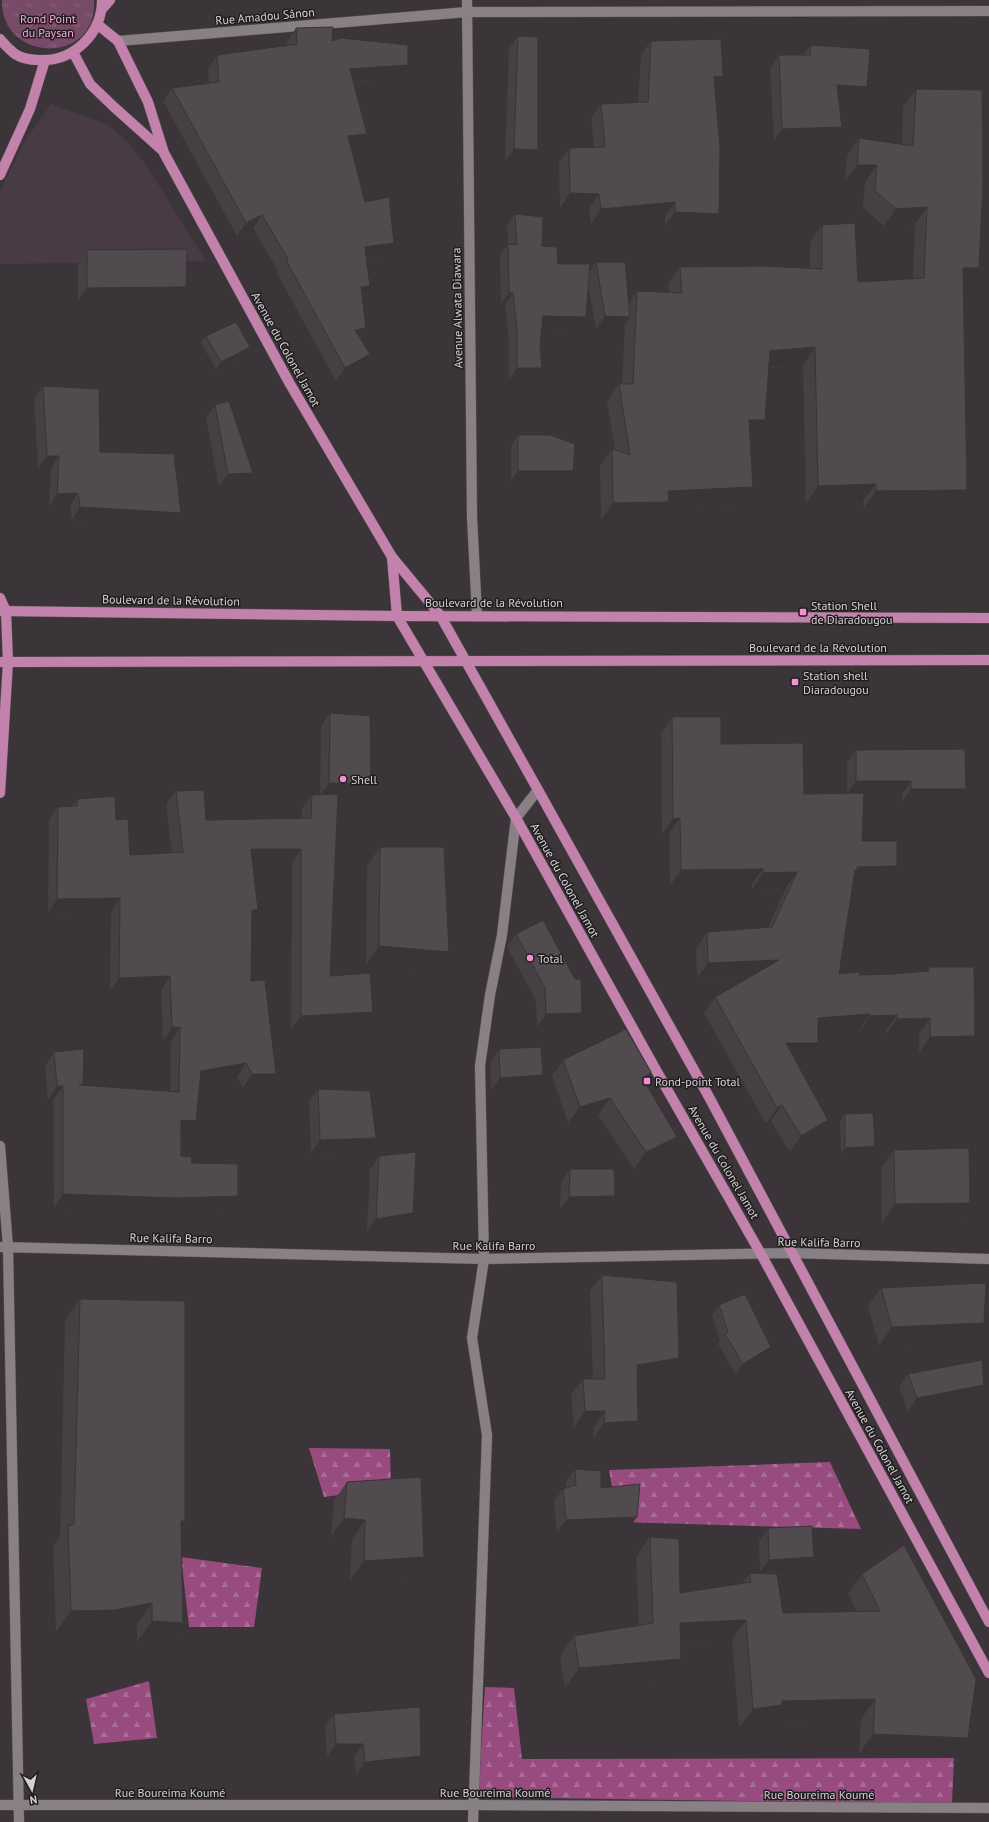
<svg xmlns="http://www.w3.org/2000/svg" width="989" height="1822" font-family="'PT Sans',sans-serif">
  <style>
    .built { fill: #483b43 }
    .forest { fill: url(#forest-firs) }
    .park { fill: url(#park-tufts) }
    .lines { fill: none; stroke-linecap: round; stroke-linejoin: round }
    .minor-casing { stroke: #585256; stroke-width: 11 }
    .major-casing { stroke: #585256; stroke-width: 11 }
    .minor { stroke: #888084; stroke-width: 10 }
    .major { stroke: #c282ab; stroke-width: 10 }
    .wall { fill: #464043 }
    .shaded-wall { fill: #393437 }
    .building { fill: #514a4e; stroke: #393437 }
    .poi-dot { fill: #f591d2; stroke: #201d1f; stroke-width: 1.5 }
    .labels { text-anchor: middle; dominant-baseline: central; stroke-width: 3; stroke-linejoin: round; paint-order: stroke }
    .street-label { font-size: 12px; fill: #d5d0d3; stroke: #201d1f }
    .park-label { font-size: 12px; fill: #fda8de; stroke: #201d1f }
    .poi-label { font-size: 12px; fill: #d5d0d3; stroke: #201d1f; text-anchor: start }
  </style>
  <defs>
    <pattern id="forest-firs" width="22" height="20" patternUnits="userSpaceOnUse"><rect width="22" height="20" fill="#974b7e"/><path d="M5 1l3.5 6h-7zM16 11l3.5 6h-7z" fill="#a96c95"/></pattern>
    <pattern id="park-tufts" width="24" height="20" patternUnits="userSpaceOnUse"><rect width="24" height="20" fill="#774a67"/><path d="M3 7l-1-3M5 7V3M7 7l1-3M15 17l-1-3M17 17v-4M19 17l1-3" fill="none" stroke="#89637c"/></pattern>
  </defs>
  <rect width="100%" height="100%" fill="#3b3438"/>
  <polygon class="built" points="51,104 108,125 127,141 146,165 206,261 0,264 0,194 2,187 25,141"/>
  <g class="forest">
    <polygon points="309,1448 390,1449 391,1488 324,1497"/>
    <polygon points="830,1462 861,1529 618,1522 609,1470"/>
    <polygon points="181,1557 262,1568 254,1627 189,1627"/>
    <polygon points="149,1681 157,1738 94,1744 86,1699"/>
    <polygon points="485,1687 514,1688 522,1759 954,1758 952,1804 478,1797"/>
  </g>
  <path class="park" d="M2,0H94C98,66 0,63 2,0Z"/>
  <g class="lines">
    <g class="minor-casing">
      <g id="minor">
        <polyline points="467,0 472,517 477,615"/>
        <polyline points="118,41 467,12 989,11"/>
        <polyline points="0,1146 8,1247 19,1822"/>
        <polyline points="0,1247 484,1259 792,1253 989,1259"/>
        <polyline points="0,1805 473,1805 989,1808"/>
        <polyline points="473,1822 487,1435 472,1338 484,1259 480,1066 490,995 502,935 516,818 538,790"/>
      </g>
    </g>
    <g class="major-casing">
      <g id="major">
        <polyline points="102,9 110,0"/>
        <polyline points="97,24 118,41 148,102 164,153 290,384 392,557 440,615 538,790 709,1097 989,1622"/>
        <path d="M0,39C4,44 10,50 15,54C21,58 31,60 39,60C73,62 102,34 102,0"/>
        <polyline points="73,52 90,84 114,107 162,150"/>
        <polyline points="0,175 30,109 45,60"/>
        <polyline points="392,557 397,616 516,818 656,1070 761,1254 989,1673"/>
        <polyline points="0,598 6,611 8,662 0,793"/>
        <polyline points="0,611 397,616 989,618"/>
        <polyline points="0,662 989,660"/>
      </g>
    </g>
    <use href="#minor" class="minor"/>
    <use href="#major" class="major"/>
  </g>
  <g class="wall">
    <polygon points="296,28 332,41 399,78 353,82 357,147 351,148 365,202 384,256 366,259 362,297 366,328 360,338 370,354 360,367 336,381 277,273 278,271 253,228 237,236 163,101 172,88 209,83 208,68 217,55 287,46 287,41"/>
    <polygon points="518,36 529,163 505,162 509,49"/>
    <polygon points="651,41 723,77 715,88 709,228 665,226 665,217 591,224 589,208 560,208 559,162 569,148 594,147 591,118 601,104 638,103 641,55"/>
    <polygon points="811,45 858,99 839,98 833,140 774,141 770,68 779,55 803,55"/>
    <polygon points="916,89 967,285 964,285 954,507 864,508 863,501 806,504 803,365 769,368 753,438 750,438 753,487 741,504 664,507 656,519 601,520 600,466 612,449 615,450 607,402 619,384 622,384 625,325 621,330 596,329 588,283 586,317 578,329 542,328 540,346 542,368 534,379 509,380 509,340 505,304 501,304 500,255 508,244 507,225 515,214 542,246 558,264 589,272 596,262 629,304 637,291 669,292 668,284 680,267 810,268 810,242 822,225 858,282 913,279 915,224 884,226 863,208 865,182 845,182 847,156 859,138 902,145 903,107"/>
    <polygon points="87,250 177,300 78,301 78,263"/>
    <polygon points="206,336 246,354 216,369 201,343"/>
    <polygon points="43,386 100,452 181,513 172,526 72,520 70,505 49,507 51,468 38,468 34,398"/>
    <polygon points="215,405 244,486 219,487 206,418"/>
    <polygon points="518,435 573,471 566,481 511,481 511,446"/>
    <polygon points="330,713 362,797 338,796 330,976 373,1012 364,1026 291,1030 292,863 252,863 251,981 266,1087 243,1088 237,1077 200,1083 186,1134 181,1134 181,1156 192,1163 229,1209 168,1212 54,1208 53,1100 48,1100 45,1066 54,1052 83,1085 170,1092 171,1041 163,1041 161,990 110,991 111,911 48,913 49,820 58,807 72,806 78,799 116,820 130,855 172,853 166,804 176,791 206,820 302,818 302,808 312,795 320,795 321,726"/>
    <polygon points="672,717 721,744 804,794 847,793 847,763 856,750 957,802 902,802 902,794 864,794 862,841 886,882 853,883 839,974 860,975 893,974 927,971 929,967 964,1052 919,1053 919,1034 886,1034 886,1030 859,1032 859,1030 818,1033 807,1059 794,1059 817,1135 790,1152 771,1121 766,1124 704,1013 715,997 751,977 697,978 696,948 707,932 768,927 786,888 752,889 752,884 670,886 669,834 662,834 661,733"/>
    <polygon points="380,847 449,952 436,970 366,965 367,866"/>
    <polygon points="516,934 573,1026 537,1027 536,1001 507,947"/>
    <polygon points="499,1049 535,1088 491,1091 490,1062"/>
    <polygon points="563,1060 651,1072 645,1081 677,1137 665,1154 634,1169 598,1115 568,1123 552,1076"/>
    <polygon points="318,1089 376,1138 367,1151 311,1153 309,1102"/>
    <polygon points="845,1114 870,1153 841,1154 840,1121"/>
    <polygon points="894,1150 970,1203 957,1221 882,1223 881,1168"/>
    <polygon points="379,1156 404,1225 367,1232 370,1169"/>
    <polygon points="570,1169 615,1196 606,1209 560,1210 561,1182"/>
    <polygon points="602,1275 679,1358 668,1374 637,1379 627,1437 593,1439 594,1427 574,1428 571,1395 583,1379 593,1379 590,1291"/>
    <polygon points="881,1288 971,1341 879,1346 868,1306"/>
    <polygon points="80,1299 185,1521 181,1526 183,1623 168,1644 137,1642 137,1624 100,1631 56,1632 53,1547 60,1537 65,1320"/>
    <polygon points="719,1305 764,1357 736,1374 718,1344 720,1341 712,1315"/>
    <polygon points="908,1374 975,1398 908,1411 899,1386"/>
    <polygon points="575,1469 601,1488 628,1530 557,1532 554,1501 563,1489 566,1488 566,1482"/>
    <polygon points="347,1482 411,1576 350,1580 352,1539 331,1536 334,1501"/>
    <polygon points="768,1528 805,1570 760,1572 759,1541"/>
    <polygon points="650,1537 680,1593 742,1584 750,1573 783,1613 857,1612 848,1594 862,1574 954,1758 859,1754 861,1719 771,1721 768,1725 739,1728 732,1639 681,1642 667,1679 565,1688 560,1656 574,1636 639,1625 636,1557"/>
    <polygon points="334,1714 412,1769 356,1774 354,1757 327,1757 325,1726"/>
  </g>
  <g class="shaded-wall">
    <polygon points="408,65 399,78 341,82 350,69"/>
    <polygon points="714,76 723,77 713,91"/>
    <polygon points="837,85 867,87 858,99 828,97"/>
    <polygon points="842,127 833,140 774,141 782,129"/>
    <polygon points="367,134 357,147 339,150 348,136"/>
    <polygon points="514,149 538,150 529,163 505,162"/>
    <polygon points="857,165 877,165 865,182 845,182"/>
    <polygon points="570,193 599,194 589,208 560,208"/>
    <polygon points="675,202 665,217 591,224 601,209"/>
    <polygon points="927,207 915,224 884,226 896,209"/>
    <polygon points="675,212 719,214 709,228 665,226"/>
    <polygon points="262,215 253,228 237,236 246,223"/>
    <polygon points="394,243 384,256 355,260 365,247"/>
    <polygon points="963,268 979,268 967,285 951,285"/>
    <polygon points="370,286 361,299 361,287"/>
    <polygon points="186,287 177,300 78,301 87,288"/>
    <polygon points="509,293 513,293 505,304 501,304"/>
    <polygon points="543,316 586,317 578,329 535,328"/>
    <polygon points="605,316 630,317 621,330 596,329"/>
    <polygon points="366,328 357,341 355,330"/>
    <polygon points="250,347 246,354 216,369 221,362"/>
    <polygon points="815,347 803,365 758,368 770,351"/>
    <polygon points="370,354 360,367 336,381 345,368"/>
    <polygon points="517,368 542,368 534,379 509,380"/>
    <polygon points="749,420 765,420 753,438 737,437"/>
    <polygon points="47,456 59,456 51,468 38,468"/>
    <polygon points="518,471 573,471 566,481 511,481"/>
    <polygon points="253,473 244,486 219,487 228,474"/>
    <polygon points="876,484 863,501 806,504 818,486"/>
    <polygon points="753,487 741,504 664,507 656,519 601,520 613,503 668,491"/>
    <polygon points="967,490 954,507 864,508 876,491"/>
    <polygon points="78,493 70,505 49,507 57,494"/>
    <polygon points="80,507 181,513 172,526 72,520"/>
    <polygon points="856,781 911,781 902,794 847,794"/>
    <polygon points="329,783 371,784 362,797 320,796"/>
    <polygon points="911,789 966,789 957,802 902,802"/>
    <polygon points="680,818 669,834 662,834 673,819"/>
    <polygon points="251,849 301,849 292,863 241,863"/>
    <polygon points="897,866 886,882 848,883 844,886 857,867"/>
    <polygon points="763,869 752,884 670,886 681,870"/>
    <polygon points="797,872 786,888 752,889 763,873"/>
    <polygon points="120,898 111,911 48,913 57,899"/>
    <polygon points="252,910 258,910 248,923"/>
    <polygon points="379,946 449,952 436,970 366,965"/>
    <polygon points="779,960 768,976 697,978 708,963"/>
    <polygon points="170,976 161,990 110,991 119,978"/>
    <polygon points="373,1012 364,1026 291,1030 301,1016"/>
    <polygon points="582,1013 573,1026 537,1027 546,1014"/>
    <polygon points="870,1014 859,1030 807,1034 818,1018"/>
    <polygon points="897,1015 886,1030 859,1032 870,1016"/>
    <polygon points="930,1018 919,1034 886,1034 897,1019"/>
    <polygon points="180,1027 171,1041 163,1041 172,1028"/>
    <polygon points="975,1036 964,1052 919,1053 930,1037"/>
    <polygon points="786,1043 818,1043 807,1059 775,1059"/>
    <polygon points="246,1063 237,1077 192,1085 201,1071"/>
    <polygon points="651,1072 639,1089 643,1079"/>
    <polygon points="252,1074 276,1074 266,1087 243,1088"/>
    <polygon points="543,1075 535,1088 491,1091 500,1078"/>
    <polygon points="57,1086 63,1086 53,1100 48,1100"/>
    <polygon points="610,1098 598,1115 568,1123 580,1107"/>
    <polygon points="782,1105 771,1121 766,1124 777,1108"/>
    <polygon points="181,1120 196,1121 186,1134 171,1133"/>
    <polygon points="828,1120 817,1135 790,1152 801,1136"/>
    <polygon points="677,1137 665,1154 634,1169 646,1152"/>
    <polygon points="376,1138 367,1151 311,1153 320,1140"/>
    <polygon points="875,1146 870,1153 841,1154 845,1148"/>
    <polygon points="63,1194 238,1196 229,1209 168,1212 54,1208"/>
    <polygon points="615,1196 606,1209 560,1210 569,1197"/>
    <polygon points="970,1203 957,1221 882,1223 895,1204"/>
    <polygon points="413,1213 404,1225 367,1232 376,1219"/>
    <polygon points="984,1323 971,1341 879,1346 892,1327"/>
    <polygon points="771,1347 764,1357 736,1374 743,1364"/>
    <polygon points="679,1358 668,1374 626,1381 637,1365"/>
    <polygon points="984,1385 975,1398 908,1411 917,1398"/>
    <polygon points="585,1411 605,1411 594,1427 574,1428"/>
    <polygon points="638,1421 627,1437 593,1439 604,1423"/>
    <polygon points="637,1517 628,1530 557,1532 566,1520"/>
    <polygon points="344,1518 365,1520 352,1539 331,1536"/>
    <polygon points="181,1521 185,1521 170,1543"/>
    <polygon points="424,1557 411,1576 350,1580 364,1561"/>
    <polygon points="814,1557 805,1570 760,1572 769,1560"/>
    <polygon points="152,1603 137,1624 100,1631 56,1632 71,1611"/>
    <polygon points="746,1620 732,1639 666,1642 680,1623"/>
    <polygon points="152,1621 183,1623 168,1644 137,1642"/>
    <polygon points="681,1659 667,1679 565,1688 579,1668"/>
    <polygon points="875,1699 861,1719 771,1721 768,1725 739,1728 753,1709 782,1701"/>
    <polygon points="873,1734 968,1738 954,1758 859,1754"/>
    <polygon points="336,1744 363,1744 354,1757 327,1757"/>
    <polygon points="421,1756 412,1769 356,1774 365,1762"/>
  </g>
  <g class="building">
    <polygon points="333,27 332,41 341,38 408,45 408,65 350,69 367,134 348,136 365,202 389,197 394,243 365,247 370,286 361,287 366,328 355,330 370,354 345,368 286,260 288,259 262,215 246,223 172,88 219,82 217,55 297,44 296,28"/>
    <polygon points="518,36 538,37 538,150 514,149"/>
    <polygon points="721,39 723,77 714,76 720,148 719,214 675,212 675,202 601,209 599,194 570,193 569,148 605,147 601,104 648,102 651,41"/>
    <polygon points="811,45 870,49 867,87 837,85 842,127 782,129 779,55 810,55"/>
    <polygon points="916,89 982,90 983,186 979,268 963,268 967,490 876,491 876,484 818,486 815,347 770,351 765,420 749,420 753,487 668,491 669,502 613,503 612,449 630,455 619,384 633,384 637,291 682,293 680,267 766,266 822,269 822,225 855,223 858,282 924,278 927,207 896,209 875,191 877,165 857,165 859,138 913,146"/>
    <polygon points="515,214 543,217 542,246 557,247 558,264 590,264 586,317 543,316 540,346 542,368 517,368 517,329 513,293 509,293 508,244 517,245"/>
    <polygon points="187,249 186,287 87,288 87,250"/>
    <polygon points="596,262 625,262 630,317 605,316"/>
    <polygon points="236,322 250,347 221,362 206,336"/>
    <polygon points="43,386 99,389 100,452 174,454 181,513 80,507 78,493 57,494 59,456 47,456"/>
    <polygon points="229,401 253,473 228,474 215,405"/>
    <polygon points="518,435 550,435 575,444 573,471 518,471"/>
    <polygon points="330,713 370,716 371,784 329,783"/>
    <polygon points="672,717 721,717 721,744 803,743 804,794 864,793 862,841 897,841 897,866 857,867 857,870 855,870 839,974 859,972 860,975 893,974 929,971 929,967 974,967 975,1036 930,1037 930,1018 897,1019 897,1015 870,1016 870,1014 818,1018 818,1043 786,1043 828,1120 801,1136 782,1105 777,1108 715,997 779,960 708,963 707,932 772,927 797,872 763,873 763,869 681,870 680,818 673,819"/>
    <polygon points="965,749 966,789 911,789 911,781 856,781 856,750"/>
    <polygon points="204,790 206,820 311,818 312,795 338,794 330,976 370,973 373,1012 301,1016 301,849 251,849 258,910 252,910 251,981 265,980 276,1074 252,1074 246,1063 201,1071 196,1121 181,1120 181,1156 191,1157 192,1163 238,1164 238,1196 178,1198 63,1194 63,1086 57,1086 54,1052 84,1049 83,1085 79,1085 179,1092 180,1027 172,1028 170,976 119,978 120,898 57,899 58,807 77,806 78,799 115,796 116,820 128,819 130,855 183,852 176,791"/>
    <polygon points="380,847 444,847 449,952 379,946"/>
    <polygon points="543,920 575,979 581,979 582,1013 546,1014 545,988 516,934"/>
    <polygon points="626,1029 651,1072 643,1079 677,1137 646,1152 610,1098 580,1107 563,1060"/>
    <polygon points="541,1047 543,1075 500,1078 499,1049"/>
    <polygon points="318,1089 370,1091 376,1138 320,1140"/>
    <polygon points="873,1113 875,1146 845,1148 845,1114"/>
    <polygon points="969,1148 970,1203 895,1204 894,1150"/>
    <polygon points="416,1152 413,1213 376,1219 379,1156"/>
    <polygon points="570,1169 614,1169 615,1196 569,1197"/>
    <polygon points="602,1275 677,1282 679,1358 637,1365 638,1421 604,1423 605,1411 585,1411 583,1379 605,1379"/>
    <polygon points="986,1283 984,1323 892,1327 881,1288"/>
    <polygon points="745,1294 771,1347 743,1364 725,1334 728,1332 719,1305"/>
    <polygon points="80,1299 185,1301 185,1521 181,1521 183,1623 152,1621 152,1603 115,1610 71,1611 68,1526 74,1524"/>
    <polygon points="982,1360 984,1385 917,1398 908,1374"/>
    <polygon points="575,1469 601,1471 601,1488 640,1484 637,1517 566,1520 563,1489 576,1485"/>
    <polygon points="421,1477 424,1557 364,1561 365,1520 344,1518 347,1482"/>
    <polygon points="812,1526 814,1557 769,1560 768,1528"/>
    <polygon points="650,1537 679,1539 680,1593 751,1582 750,1573 777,1574 783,1613 880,1611 862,1574 904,1545 976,1679 968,1738 873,1734 875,1699 782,1701 782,1705 753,1709 746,1620 680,1623 681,1659 579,1668 574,1636 653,1623"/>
    <polygon points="420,1707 421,1756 365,1762 363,1744 336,1744 334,1714"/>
  </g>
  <g class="poi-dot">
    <rect x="799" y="608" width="8" height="8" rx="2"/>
    <rect x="791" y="678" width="8" height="8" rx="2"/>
    <circle cx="343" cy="779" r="4"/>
    <circle cx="530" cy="958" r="4"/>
    <rect x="643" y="1077" width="8" height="8" rx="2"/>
  </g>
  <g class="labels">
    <g class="street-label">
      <text transform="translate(265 16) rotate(-5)">Rue Amadou Sânon</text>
      <text transform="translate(457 308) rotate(-91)">Avenue Alwata Diawara</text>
      <text transform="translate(286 349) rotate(61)">Avenue du Colonel Jamot</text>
      <text transform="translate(171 600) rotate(1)">Boulevard de la Révolution</text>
      <text x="494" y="602">Boulevard de la Révolution</text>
      <text x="818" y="647">Boulevard de la Révolution</text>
      <text transform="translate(565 880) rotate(61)">Avenue du Colonel Jamot</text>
      <text transform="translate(724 1162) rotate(60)">Avenue du Colonel Jamot</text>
      <text transform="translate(171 1238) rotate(1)">Rue Kalifa Barro</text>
      <text transform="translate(819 1242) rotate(1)">Rue Kalifa Barro</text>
      <text x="494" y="1245">Rue Kalifa Barro</text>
      <text transform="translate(880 1446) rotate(61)">Avenue du Colonel Jamot</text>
      <text x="170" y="1792">Rue Boureima Koumé</text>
      <text x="495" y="1792">Rue Boureima Koumé</text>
      <text x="819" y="1794">Rue Boureima Koumé</text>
    </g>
    <g class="park-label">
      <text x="48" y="18">Rond Point<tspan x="48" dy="14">du Paysan</tspan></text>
    </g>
    <g class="poi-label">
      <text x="811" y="605">Station Shell<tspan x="811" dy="14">de Diaradougou</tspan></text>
      <text x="803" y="675">Station shell<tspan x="803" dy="14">Diaradougou</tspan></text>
      <text x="351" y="779">Shell</text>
      <text x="538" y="958">Total</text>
      <text x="655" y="1081">Rond-point Total</text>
    </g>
  </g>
  <g transform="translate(32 1790) rotate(172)" stroke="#201d1f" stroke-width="3" paint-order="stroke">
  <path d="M0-3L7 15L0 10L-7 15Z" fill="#d5d0d3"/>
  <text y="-6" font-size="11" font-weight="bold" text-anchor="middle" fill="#d5d0d3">N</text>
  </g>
</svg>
